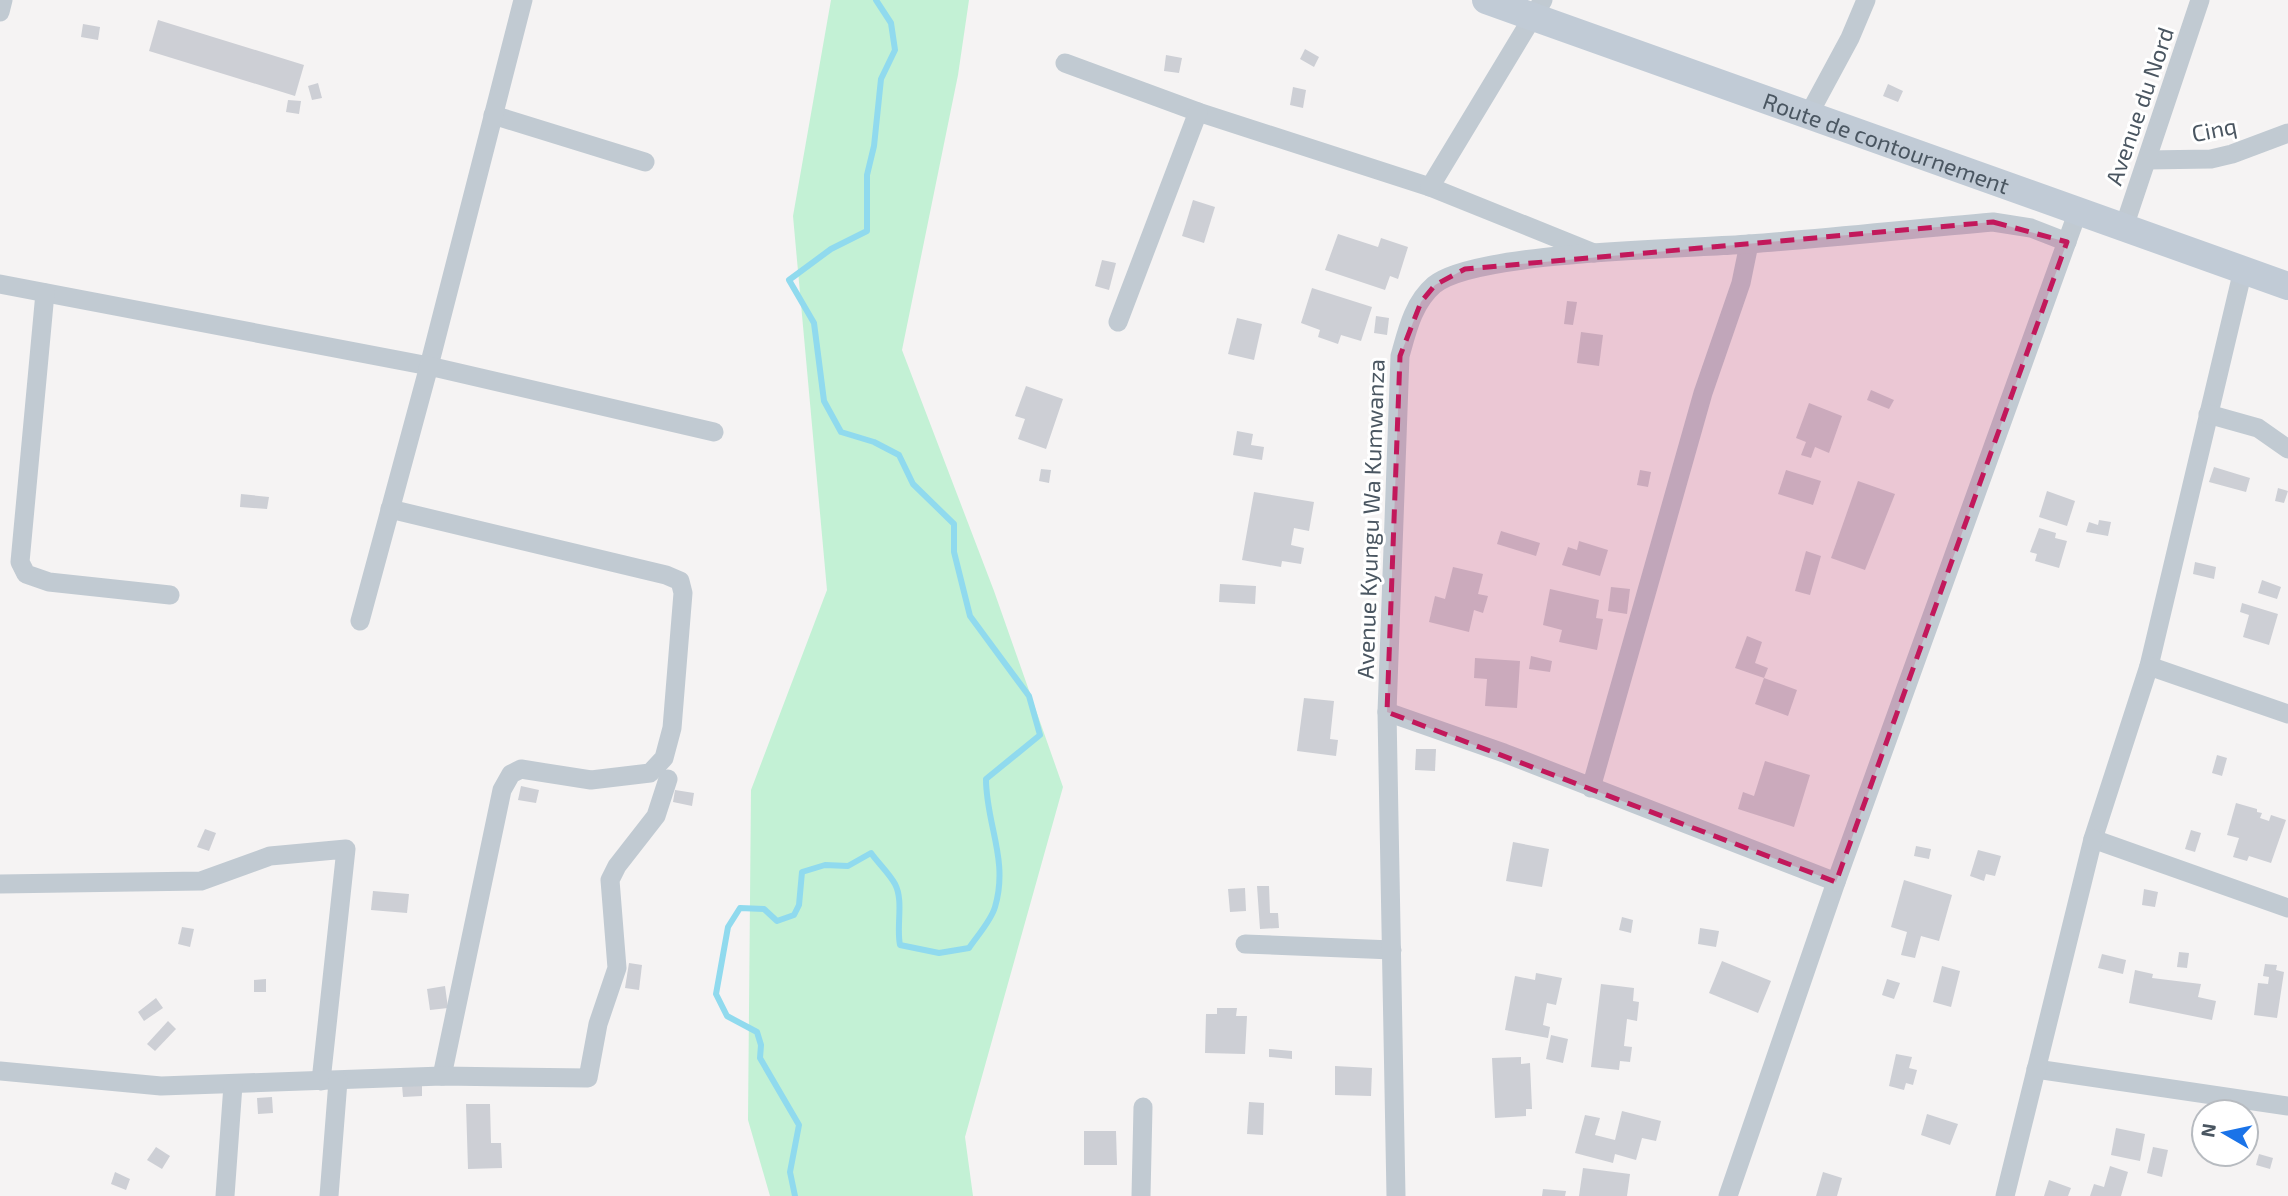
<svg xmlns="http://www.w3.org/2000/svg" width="2288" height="1196" font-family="'Exo 2',sans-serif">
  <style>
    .green { fill: #c3f1d5 }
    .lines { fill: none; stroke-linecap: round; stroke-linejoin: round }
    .stream { stroke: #90daee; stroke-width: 6 }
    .building { fill: #cdcfd5 }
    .street { stroke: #c1cad2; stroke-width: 19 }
    .secondary { stroke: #c1cbd6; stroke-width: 28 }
    .marked { fill: #c2185b; fill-opacity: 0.2; stroke: #c2185b; stroke-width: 5; stroke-dasharray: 14 9; stroke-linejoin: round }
    .labels { text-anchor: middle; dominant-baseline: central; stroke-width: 6; stroke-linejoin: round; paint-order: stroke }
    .street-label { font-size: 23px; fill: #4a5661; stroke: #fff }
  </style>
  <rect width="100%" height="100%" fill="#f5f3f3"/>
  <polygon class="green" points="831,0 969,0 958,75 902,350 994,591 1063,787 965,1137 973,1196 770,1196 748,1120 751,790 827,590 793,216"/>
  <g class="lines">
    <path class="stream" d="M795,1196L790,1172L799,1125L760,1058L761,1045L757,1032L727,1016L716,994L728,927L740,908L764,909L777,921L794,915L799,905L802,872L825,865L848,866L871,853C878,863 889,873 895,884C904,901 896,926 900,945L939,953L969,948C977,936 991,921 995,907C1009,860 986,824 986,779L1040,735L1029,696L970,616L954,552V524L913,484L899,455L874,442L841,432L824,401L814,323L789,280L831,249L867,231V175L874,146L881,79L895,50L891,23L876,0"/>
  </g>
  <g class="building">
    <polygon points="158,20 304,65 295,96 149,51"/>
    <polygon points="83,24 100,27 98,40 81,37"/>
    <polygon points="1305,49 1319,57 1314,67 1300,59"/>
    <polygon points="1166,55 1182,58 1179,73 1164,71"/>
    <polygon points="318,83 322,98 312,100 308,86"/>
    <polygon points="1888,84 1903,91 1898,102 1883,96"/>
    <polygon points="1293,87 1306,90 1303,108 1290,105"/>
    <polygon points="288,100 301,101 299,114 286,112"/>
    <polygon points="1193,200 1215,207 1204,243 1182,236"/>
    <polygon points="1338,234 1378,247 1381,238 1408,247 1398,279 1390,276 1385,290 1325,270"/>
    <polygon points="1102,260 1116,263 1109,290 1095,286"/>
    <polygon points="1312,288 1372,307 1361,341 1341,335 1338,344 1318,337 1320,330 1301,323"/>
    <polygon points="1567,301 1577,302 1573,325 1564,324"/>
    <polygon points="1376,316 1389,318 1387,335 1374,333"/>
    <polygon points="1237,318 1262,324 1254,360 1228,354"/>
    <polygon points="1581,332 1603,335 1599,366 1577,363"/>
    <polygon points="1026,386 1063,399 1046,449 1018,439 1025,419 1015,416"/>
    <polygon points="1871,390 1894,400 1889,409 1867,400"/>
    <polygon points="1809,403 1842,416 1829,453 1815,447 1811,458 1801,455 1806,442 1796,438"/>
    <polygon points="1237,431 1253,434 1251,445 1264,447 1262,460 1233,455"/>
    <polygon points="2214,467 2250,478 2246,492 2209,482"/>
    <polygon points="1041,469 1051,470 1049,483 1039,481"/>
    <polygon points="1640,470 1651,472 1648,487 1637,485"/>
    <polygon points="1786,470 1821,481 1813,505 1778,494"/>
    <polygon points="1858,481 1895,494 1865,570 1831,558"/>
    <polygon points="2278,488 2288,491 2284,503 2275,501"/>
    <polygon points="2047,491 2075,501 2067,526 2039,517"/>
    <polygon points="1254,492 1314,502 1309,531 1294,528 1291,545 1304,548 1301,564 1282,561 1281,567 1242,560"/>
    <polygon points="241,494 269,497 267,509 240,507"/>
    <polygon points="2099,520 2111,522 2108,536 2086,532 2089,522 2098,525"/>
    <polygon points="2039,528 2056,533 2055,538 2067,541 2059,568 2035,561 2037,554 2030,552"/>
    <polygon points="1501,531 1540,543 1536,556 1497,544"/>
    <polygon points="1579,541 1608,550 1600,576 1562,565 1568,547 1577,550"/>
    <polygon points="1806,551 1821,556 1810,595 1795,591"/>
    <polygon points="2195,562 2216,567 2214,579 2193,574"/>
    <polygon points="1453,567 1483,574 1478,594 1488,596 1483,613 1474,610 1469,632 1429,622 1435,596 1445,599"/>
    <polygon points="2262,580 2281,587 2277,599 2258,593"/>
    <polygon points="1220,584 1256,586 1255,604 1219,602"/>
    <polygon points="1611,587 1630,589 1627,614 1608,611"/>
    <polygon points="1550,589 1599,600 1596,618 1603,619 1597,650 1559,642 1562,630 1543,625"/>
    <polygon points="2242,603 2278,614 2269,645 2243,637 2249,615 2240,612"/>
    <polygon points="1747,636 1762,642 1755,663 1768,668 1764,678 1797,690 1788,716 1755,704 1764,678 1735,668"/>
    <polygon points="1531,656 1552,661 1550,672 1529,669"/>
    <polygon points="1475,658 1520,661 1517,708 1485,706 1487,679 1474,678"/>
    <polygon points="1304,698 1334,701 1330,739 1338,740 1336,756 1297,751"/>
    <polygon points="1416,749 1436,749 1435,771 1415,770"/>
    <polygon points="2217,755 2227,758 2222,776 2212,773"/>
    <polygon points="1765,761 1810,775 1794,827 1738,809 1743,792 1754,796"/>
    <polygon points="521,786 539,790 536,803 518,800"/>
    <polygon points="675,790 694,793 692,806 673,802"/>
    <polygon points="2236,803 2257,809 2257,812 2262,813 2260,818 2269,821 2271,815 2286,820 2271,863 2249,856 2247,861 2233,857 2239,838 2227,835"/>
    <polygon points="205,829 216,833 209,851 197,847"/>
    <polygon points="2191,830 2201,833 2195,852 2185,849"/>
    <polygon points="1513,842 1549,849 1542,887 1506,881"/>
    <polygon points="1916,846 1931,849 1929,859 1914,856"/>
    <polygon points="1978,850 2001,856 1995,876 1986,874 1984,881 1970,876"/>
    <polygon points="1904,880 1952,895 1939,941 1921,936 1915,958 1901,955 1907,932 1891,927"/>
    <polygon points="1257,886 1269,886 1270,913 1278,913 1279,928 1260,929"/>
    <polygon points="1245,888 1246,911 1230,912 1228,889"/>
    <polygon points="2144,889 2158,892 2155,907 2142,905"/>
    <polygon points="373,891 409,894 407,913 371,910"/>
    <polygon points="1622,917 1633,920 1631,933 1619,930"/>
    <polygon points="182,927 194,929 190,947 178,944"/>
    <polygon points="1700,928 1719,931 1716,947 1698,944"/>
    <polygon points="2179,952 2189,953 2187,968 2177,967"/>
    <polygon points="2102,954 2126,960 2123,974 2098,968"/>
    <polygon points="1722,961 1771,981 1758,1013 1709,993"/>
    <polygon points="629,963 642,965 639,990 625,988"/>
    <polygon points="2265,964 2277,965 2276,970 2284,972 2277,1018 2254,1015 2258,983 2268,984 2269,977 2263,976"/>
    <polygon points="1942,966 1960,971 1951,1007 1933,1002"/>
    <polygon points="2135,970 2153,974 2152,978 2201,984 2198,997 2216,1001 2212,1020 2129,1003"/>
    <polygon points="1536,973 1562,978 1556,1005 1547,1003 1543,1025 1550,1027 1548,1038 1505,1030 1515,976 1535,980"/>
    <polygon points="266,979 266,992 254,992 254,980"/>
    <polygon points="1887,979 1900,983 1894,999 1882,995"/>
    <polygon points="1601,984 1634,988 1633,1001 1639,1002 1637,1021 1627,1019 1624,1046 1632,1047 1630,1062 1620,1061 1619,1070 1591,1067"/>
    <polygon points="445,986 448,1008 430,1010 427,989"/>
    <polygon points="156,998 163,1008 144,1021 138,1012"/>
    <polygon points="1217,1008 1237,1008 1236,1016 1247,1016 1245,1054 1205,1053 1206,1014 1217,1014"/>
    <polygon points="168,1021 176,1029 155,1051 147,1044"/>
    <polygon points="1551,1035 1568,1039 1563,1063 1546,1059"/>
    <polygon points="1269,1049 1292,1051 1292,1059 1269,1057"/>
    <polygon points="1896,1054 1912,1057 1909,1068 1917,1070 1913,1085 1906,1083 1904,1090 1889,1086"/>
    <polygon points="1521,1057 1521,1064 1530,1063 1532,1109 1526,1109 1526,1116 1495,1118 1492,1058"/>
    <polygon points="1335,1066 1372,1068 1371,1096 1335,1095"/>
    <polygon points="422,1084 422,1096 403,1097 402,1085"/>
    <polygon points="272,1097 273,1113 258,1114 257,1098"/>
    <polygon points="1249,1102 1264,1103 1263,1135 1247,1134"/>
    <polygon points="466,1104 490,1104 491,1143 501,1143 502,1168 468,1169"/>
    <polygon points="1622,1111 1661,1121 1656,1141 1642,1138 1636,1160 1615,1154 1613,1163 1575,1153 1585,1115 1600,1118 1595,1135 1615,1140"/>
    <polygon points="1927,1114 1958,1124 1950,1145 1921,1135"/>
    <polygon points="2116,1128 2145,1134 2140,1161 2111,1155"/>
    <polygon points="1084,1131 1116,1131 1117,1165 1084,1165"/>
    <polygon points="156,1147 170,1156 162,1169 147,1160"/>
    <polygon points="2153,1147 2168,1150 2162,1177 2147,1173"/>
    <polygon points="2259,1154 2273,1158 2270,1169 2256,1165"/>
    <polygon points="2110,1166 2128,1172 2121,1196 2090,1196 2094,1184 2104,1187"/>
    <polygon points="1583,1168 1630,1174 1627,1196 1579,1196"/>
    <polygon points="115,1172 130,1179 126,1190 111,1184"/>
    <polygon points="1823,1172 1842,1178 1837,1196 1816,1196"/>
    <polygon points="2049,1180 2071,1188 2068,1196 2044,1196"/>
    <polygon points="1543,1189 1566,1191 1565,1196 1542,1196"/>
  </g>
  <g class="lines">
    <g class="street">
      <polyline points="0,12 3,0"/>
      <polyline points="1065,63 1198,112 1430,187 1594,253"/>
      <polyline points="1809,114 1850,38 1866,0"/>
      <polyline points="493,115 645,162"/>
      <polyline points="2147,160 2211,159 2232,154 2288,133"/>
      <polyline points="1430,187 1543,0"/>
      <polyline points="2124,227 2200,0"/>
      <polyline points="2243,270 2149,666 2093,839 2288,908"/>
      <polyline points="0,284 429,366 523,0"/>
      <polyline points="45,293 20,562 26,574 49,582 170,595"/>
      <polyline points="1118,322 1198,112"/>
      <polyline points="2208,414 2258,428 2288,449"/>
      <polyline points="390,509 666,575 680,581 683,593 672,728 664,758 650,773 591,780 521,769 511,774 502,790 442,1076"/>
      <polyline points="360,621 429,366 714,432"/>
      <polyline points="2149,666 2288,714"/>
      <polyline points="1387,712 1504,753 1836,882 1728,1196"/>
      <polyline points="1591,788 1703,393 1741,283 1749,244"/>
      <polyline points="1836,882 2078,211"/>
      <polyline points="0,884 201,881 270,856 346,849 321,1081"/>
      <polyline points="1245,944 1392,950"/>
      <polyline points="2036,1069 2288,1106"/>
      <polyline points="0,1071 161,1086 442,1076 588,1078 598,1024 617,968 610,880 617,866 656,816 668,779"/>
      <polyline points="225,1196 233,1085"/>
      <polyline points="329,1196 338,1081"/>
      <polyline points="1141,1196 1143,1107"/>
      <path d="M1396,1196L1387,712L1400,356C1407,331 1413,303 1434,285C1475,251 1687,249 1749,244C1830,238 1911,229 1993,222L2031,228L2067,242"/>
      <polyline points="2005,1196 2093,839"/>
    </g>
    <path class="secondary" id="s1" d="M1486,0L2288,286"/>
  </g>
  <path class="marked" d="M1993,222L2067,242L1836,882L1387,712L1400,356L1421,302L1435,285L1465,269Z"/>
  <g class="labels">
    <g class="street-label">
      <text transform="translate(2139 106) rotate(-71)">Avenue du Nord</text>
      <text transform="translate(2214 129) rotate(-11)">Cinq</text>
      <text stroke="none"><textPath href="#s1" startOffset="425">Route de contournement</textPath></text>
      <text transform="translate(1370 519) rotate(-88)">Avenue Kyungu Wa Kumwanza</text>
    </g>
  </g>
  <g transform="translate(2225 1133) rotate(279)"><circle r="33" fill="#ffffff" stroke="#b7bbc0" stroke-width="2"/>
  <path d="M0-5L12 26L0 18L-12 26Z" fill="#1a73e8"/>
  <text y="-10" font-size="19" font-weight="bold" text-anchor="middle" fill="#4a5661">N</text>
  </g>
</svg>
